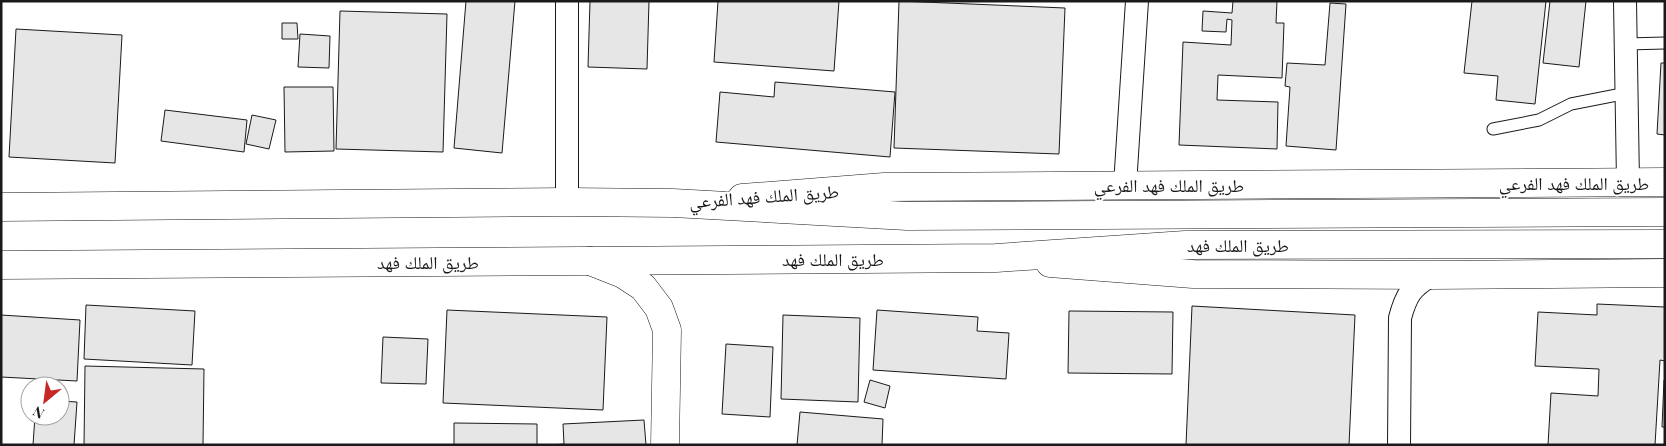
<svg xmlns="http://www.w3.org/2000/svg" width="1666" height="446" font-family="'Playfair Display','Noto Naskh Arabic',serif">
  <style>
    .building { fill: #e6e6e6; stroke: #1a1a1a }
    .lines { fill: none; stroke-linecap: round; stroke-linejoin: round }
    .lane-casing { stroke: #1a1a1a; stroke-width: 13 }
    .street-casing { stroke: #1a1a1a; stroke-width: 24 }
    .secondary-casing { stroke: #1a1a1a; stroke-width: 29 }
    .highway-casing { stroke: #1a1a1a; stroke-width: 29 }
    .lane { stroke: #fff; stroke-width: 11 }
    .street { stroke: #fff; stroke-width: 22 }
    .secondary { stroke: #fff; stroke-width: 28 }
    .highway { stroke: #fff; stroke-width: 28 }
    .labels { text-anchor: middle; dominant-baseline: central; stroke-width: 4; stroke-linejoin: round; paint-order: stroke }
    .street-label { font-size: 18px; fill: #1a1a1a; stroke: #fff }
  </style>
  <rect width="100%" height="100%" fill="#fff"/>
  <g class="building">
    <polygon points="466,1 515,1 502,153 454,148"/>
    <polygon points="590,1 649,1 647,69 588,67"/>
    <polygon points="718,1 839,1 834,71 714,62"/>
    <polygon points="899,1 1065,8 1059,154 894,148"/>
    <polygon points="1233,1 1277,1 1276,23 1284,23 1282,78 1218,75 1217,100 1278,102 1277,149 1179,145 1183,42 1231,45 1232,20 1227,19 1226,32 1202,31 1203,11 1232,13"/>
    <polygon points="1472,1 1546,1 1535,104 1496,100 1498,76 1464,73"/>
    <polygon points="1550,1 1586,1 1579,67 1543,63"/>
    <polygon points="1330,3 1346,4 1336,150 1286,146 1290,87 1285,86 1287,63 1325,65"/>
    <polygon points="340,11 447,14 443,152 336,149"/>
    <polygon points="282,23 297,23 298,39 282,39"/>
    <polygon points="16,29 122,35 115,163 9,157"/>
    <polygon points="300,34 330,36 329,68 298,67"/>
    <polygon points="1661,63 1665,63 1665,135 1657,134"/>
    <polygon points="775,82 895,92 890,157 716,142 720,92 774,97"/>
    <polygon points="284,87 333,87 334,151 285,152"/>
    <polygon points="165,110 247,120 244,152 161,141"/>
    <polygon points="252,115 276,120 269,149 246,144"/>
    <polygon points="1597,304 1665,307 1665,361 1660,360 1655,445 1548,445 1551,393 1598,396 1599,369 1535,366 1538,312 1597,315"/>
    <polygon points="86,305 195,311 192,365 84,359"/>
    <polygon points="1192,306 1355,315 1349,445 1186,445"/>
    <polygon points="447,310 607,317 603,410 443,403"/>
    <polygon points="877,310 978,317 977,331 1009,333 1006,379 873,370"/>
    <polygon points="1069,311 1173,312 1172,374 1068,373"/>
    <polygon points="1,315 80,320 77,381 1,377"/>
    <polygon points="783,315 860,318 858,402 781,399"/>
    <polygon points="383,337 428,339 426,384 381,383"/>
    <polygon points="726,344 773,347 770,417 722,414"/>
    <polygon points="85,366 204,369 203,445 84,445"/>
    <polygon points="870,380 890,386 885,408 864,402"/>
    <polygon points="1664,380 1665,380 1665,427 1662,427"/>
    <polygon points="60,401 77,402 74,445 33,445 35,416 60,416"/>
    <polygon points="800,412 883,419 882,445 797,445"/>
    <polygon points="644,420 646,445 552,445 564,444 563,424"/>
    <polygon points="454,423 537,424 537,445 454,445"/>
  </g>
  <g class="lines">
    <g class="lane-casing">
      <g id="lane">
        <polyline points="1626,44 1665,43"/>
        <polyline points="1493,129 1539,120 1571,104 1627,93"/>
      </g>
    </g>
    <g class="street-casing">
      <g id="street">
        <polyline points="567,1 567,202"/>
        <polyline points="1625,1 1628,182"/>
        <polyline points="1125,185 1137,1"/>
        <path d="M1399,445L1400,318C1406,295 1412,286 1432,275"/>
      </g>
    </g>
    <g class="secondary-casing">
      <g id="secondary">
        <polyline points="742,198 884,187 1665,182"/>
        <polyline points="590,261 623,274 643,287 659,308 667,330 665,445"/>
        <polyline points="1050,263 1193,274 1432,275 1665,273"/>
      </g>
    </g>
    <g class="highway-casing">
      <g id="highway">
        <polyline points="1,207 567,202 673,203 907,216 1665,212"/>
        <polyline points="1,265 996,258 1185,245 1665,244"/>
      </g>
    </g>
    <use href="#lane" class="lane"/>
    <use href="#street" class="street"/>
    <use href="#secondary" class="secondary"/>
    <use href="#highway" class="highway"/>
  </g>
  <g class="labels">
    <g class="street-label">
      <text x="1574" y="183">طريق الملك فهد الفرعي</text>
      <text x="1169" y="185">طريق الملك فهد الفرعي</text>
      <text transform="translate(764 196) rotate(-4)">طريق الملك فهد الفرعي</text>
      <text x="1238" y="245">طريق الملك فهد</text>
      <text x="833" y="259">طريق الملك فهد</text>
      <text x="428" y="262">طريق الملك فهد</text>
    </g>
  </g>
  <rect width="1666" height="446" fill="none" stroke="#1a1a1a" stroke-width="5"/>
  <g transform="translate(45 401) rotate(209)"><circle r="24" fill="#ffffff" stroke="#a3a3a3"/>
  <path d="M0-4L9 19L0 12L-9 19Z" fill="#c62828"/>
  <text y="-8" font-size="14" font-weight="bold" text-anchor="middle" fill="#1a1a1a">N</text>
  </g>
</svg>
